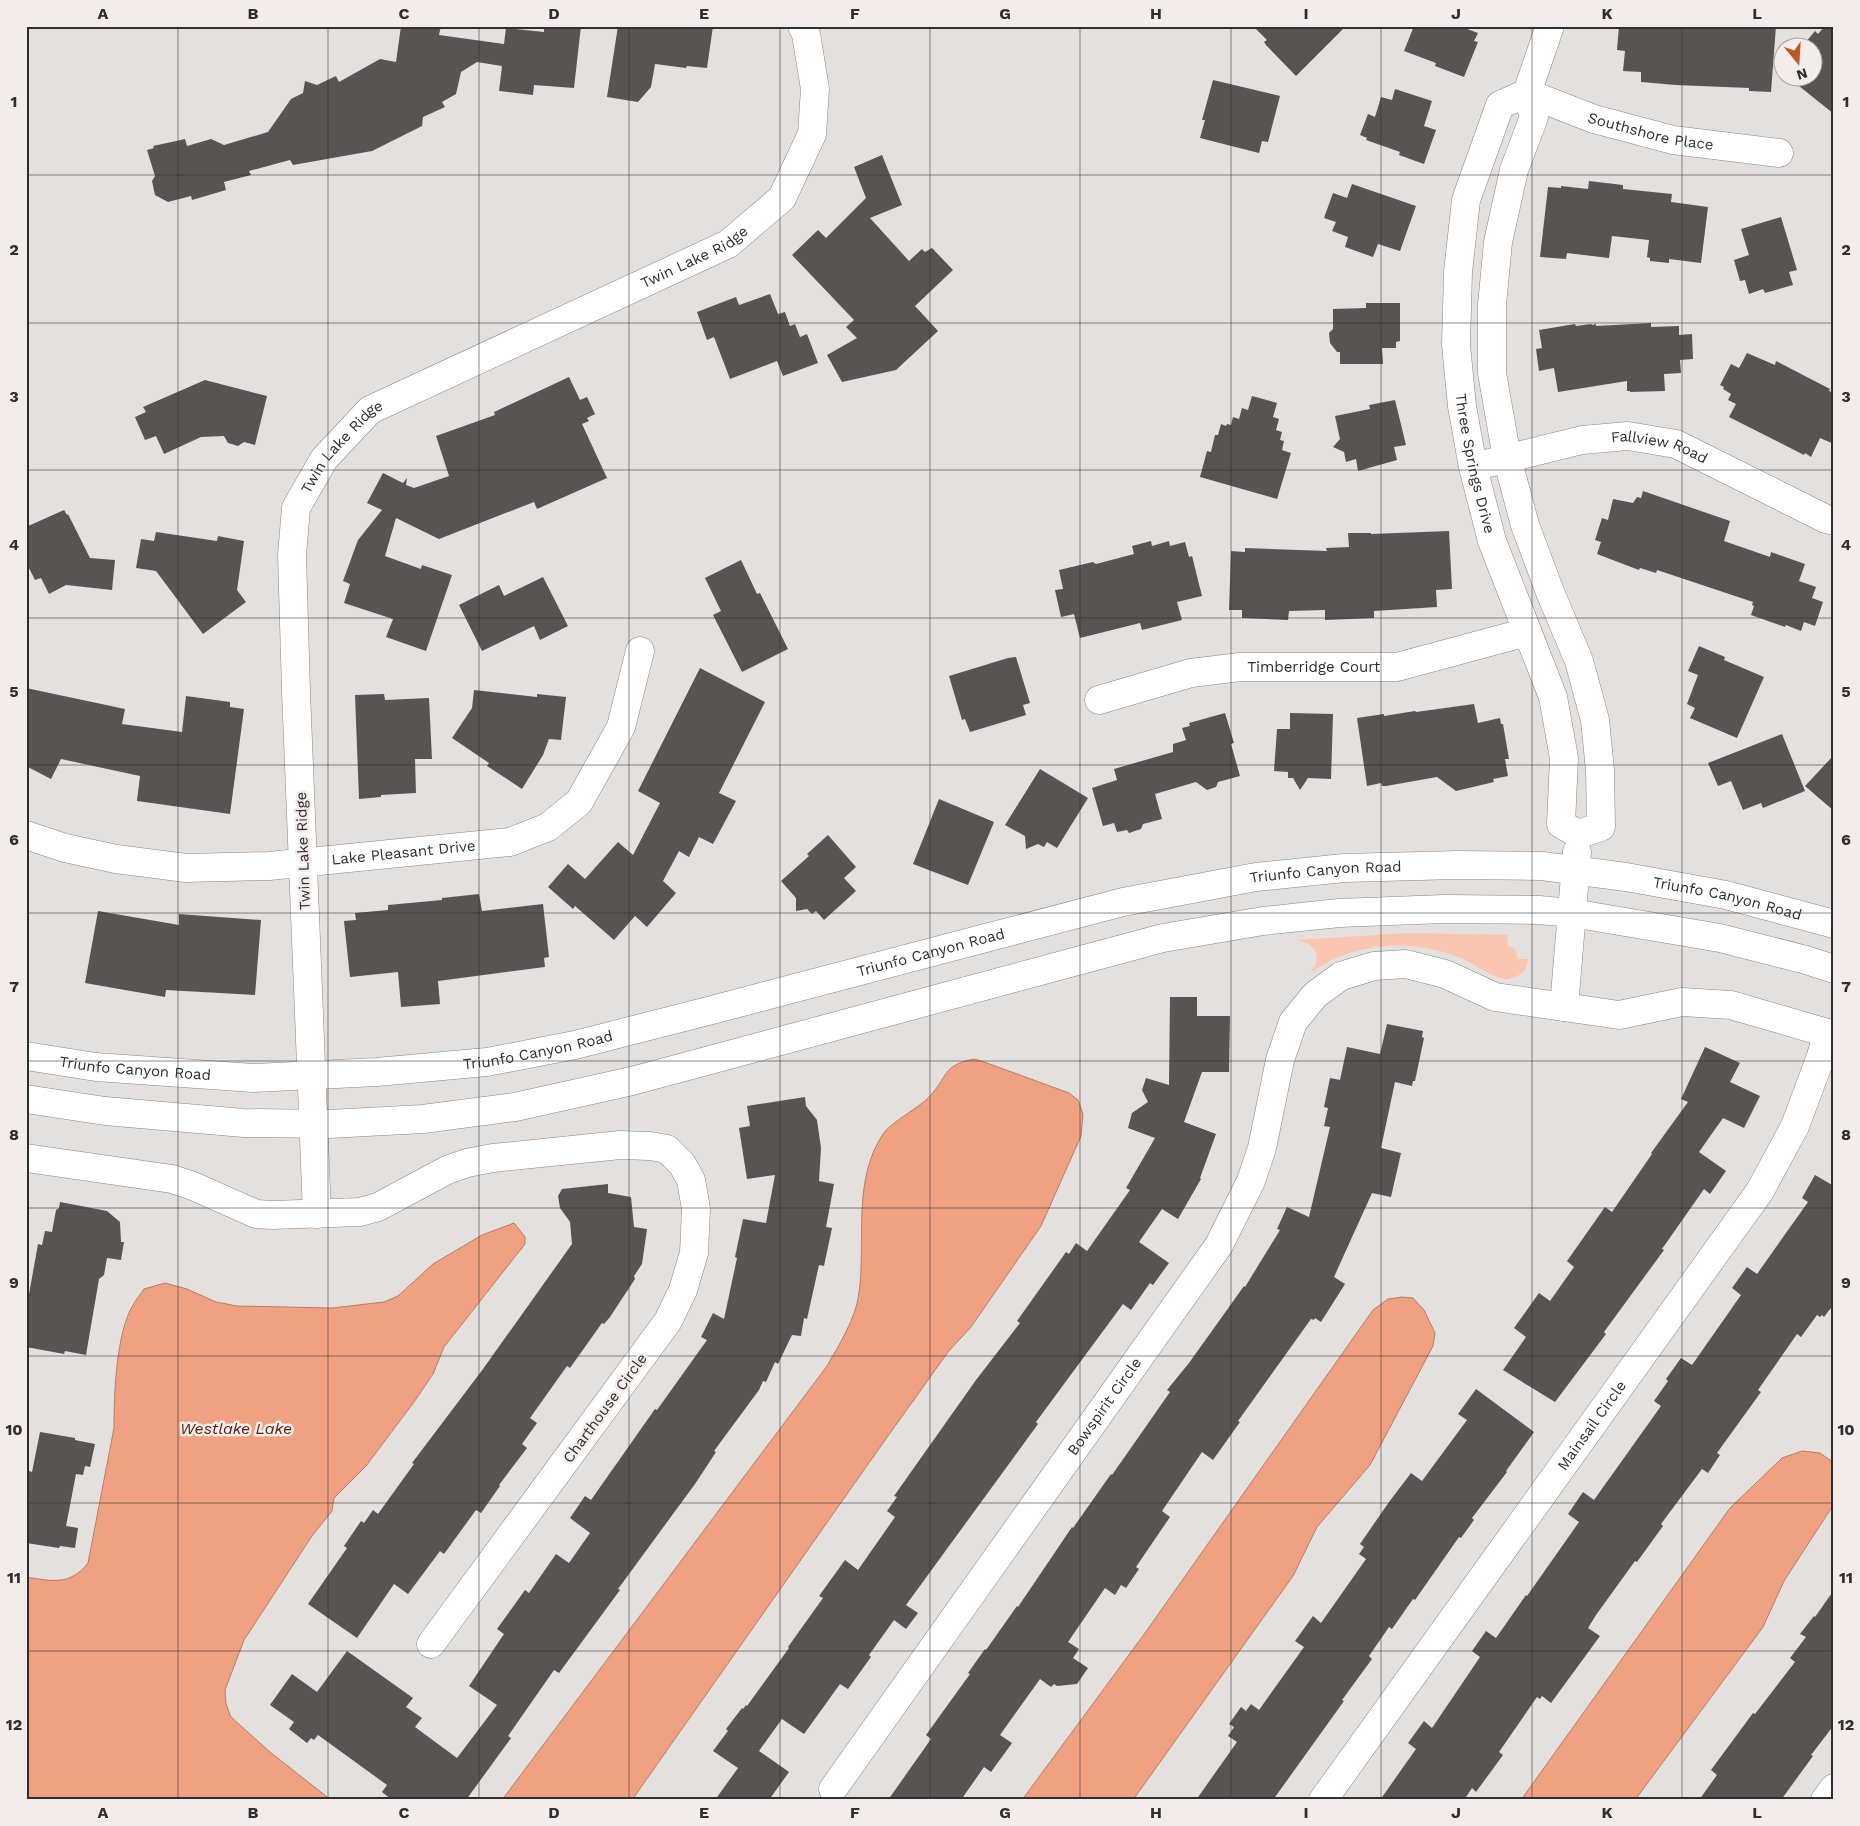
<svg xmlns="http://www.w3.org/2000/svg" width="1860" height="1826" font-family="'Work Sans',sans-serif">
  <style>
    .green { fill: #fbc6b1 }
    .water { fill: #f0a181; stroke: #b67e68 }
    .building { fill: #585453 }
    .lines { fill: none; stroke-linecap: round; stroke-linejoin: round }
    .minor-casing { stroke: #8a8684; stroke-width: 29 }
    .minor { stroke: #fff; stroke-width: 28 }
    .grid { fill: none; stroke: #2f2d2d; stroke-width: 1; stroke-opacity: 0.55 }
    .labels { text-anchor: middle; dominant-baseline: central; stroke-width: 5; stroke-linejoin: round; paint-order: stroke }
    .street-label { font-size: 15px; fill: #2f2d2d; stroke: #f2edeb }
    .water-label { font-size: 16px; font-style: italic; fill: #55240e; stroke: #f2edeb }
    .neatline { fill: none; stroke: #2f2d2d; stroke-width: 2 }
    .grid-label { font-size: 16px; text-anchor: middle; font-weight: bold; fill: #2f2d2d }
  </style>
  <rect width="100%" height="100%" fill="#e4e0de"/>
  <path class="green" d="M1409,933L1508,935L1507,945L1515,949L1518,959H1528C1528,971 1516,980 1505,979C1491,977 1476,965 1463,959C1412,938 1356,941 1310,973C1324,957 1316,944 1297,940Z"/>
  <g class="water">
    <path d="M974,1059L987,1063L1069,1093L1078,1100L1083,1114L1081,1136L1041,1226L971,1327L948,1352L878,1450L632,1800H502L827,1366C839,1345 856,1318 859,1293C866,1241 852,1181 883,1134C892,1121 918,1109 930,1096C948,1077 942,1065 974,1059Z"/>
    <path d="M514,1223L525,1237V1244L444,1347L433,1374L414,1402L366,1466L334,1498L332,1511L312,1536L244,1640L225,1690L226,1704L231,1717L270,1752L331,1800H26V1577C52,1581 70,1586 88,1563L114,1428C114,1395 116,1333 133,1305C136,1299 141,1294 144,1289L165,1283L187,1289L216,1302L237,1306L332,1308L384,1302L398,1296L433,1264L482,1235Z"/>
    <polygon points="1402,1297 1413,1298 1424,1310 1435,1333 1433,1346 1370,1465 1317,1527 1293,1576 1133,1800 1022,1800 1145,1633 1373,1310 1388,1299"/>
    <polygon points="1802,1451 1820,1453 1833,1462 1834,1504 1784,1581 1763,1627 1635,1800 1521,1800 1730,1508 1782,1458"/>
  </g>
  <g class="building">
    <polygon points="401,26 441,26 439,35 504,44 506,28 544,32 544,26 581,26 574,88 534,85 533,95 499,91 502,66 477,62 461,72 456,94 442,102 445,107 423,117 422,126 372,151 293,165 290,160 249,171 251,175 224,182 226,190 192,200 191,196 168,202 155,195 152,181 155,176 147,150 154,148 153,146 185,139 187,146 211,139 224,145 268,132 291,99 303,93 305,81 317,85 336,76 339,82 380,59 396,62"/>
    <polygon points="618,26 713,26 707,68 687,66 686,68 655,64 651,87 638,102 607,97"/>
    <polygon points="1253,26 1346,26 1296,76 1266,45 1264,42 1267,40"/>
    <polygon points="1414,26 1459,26 1478,33 1474,41 1478,42 1464,77 1435,66 1436,63 1404,51"/>
    <polygon points="1619,26 1776,26 1771,92 1749,91 1749,88 1676,85 1641,82 1641,72 1623,71 1625,51 1617,50"/>
    <polygon points="1825,26 1834,26 1834,114 1789,78 1812,78 1812,48 1801,48 1815,31 1818,34"/>
    <polygon points="1213,80 1280,96 1268,142 1262,141 1259,153 1200,138 1205,120 1202,120"/>
    <polygon points="1395,89 1432,101 1424,126 1436,130 1424,164 1399,155 1400,152 1366,140 1367,138 1360,135 1368,114 1375,117 1381,97 1392,100"/>
    <polygon points="882,155 902,205 870,218 909,261 922,249 925,252 932,248 953,270 915,306 938,331 896,370 842,382 827,355 857,338 846,327 854,320 792,255 818,230 826,238 866,198 854,167"/>
    <polygon points="1589,181 1623,185 1623,189 1672,194 1671,202 1708,207 1701,263 1669,259 1669,263 1650,261 1650,258 1647,257 1649,240 1612,236 1609,258 1567,253 1566,259 1540,257 1548,187 1561,188 1561,186 1588,189"/>
    <polygon points="1352,184 1416,206 1400,251 1378,244 1373,257 1345,247 1348,237 1332,231 1336,222 1324,218 1333,193 1347,198"/>
    <polygon points="1781,217 1797,270 1789,272 1793,285 1765,293 1763,289 1749,294 1745,280 1740,281 1734,260 1749,255 1741,229"/>
    <polygon points="770,294 778,314 785,312 790,326 795,324 800,337 807,334 818,363 783,376 777,361 730,379 714,337 707,340 697,312 736,297 739,305"/>
    <polygon points="1366,303 1400,303 1400,341 1396,342 1396,348 1382,348 1383,364 1340,364 1340,352 1337,352 1330,343 1329,333 1333,329 1333,309 1366,308"/>
    <polygon points="1651,323 1651,327 1679,326 1679,335 1692,334 1693,359 1680,360 1681,373 1664,374 1665,391 1630,392 1630,391 1627,391 1627,381 1558,392 1554,368 1539,371 1536,349 1542,348 1539,330 1575,324 1576,326 1591,324 1592,325 1596,324 1596,326"/>
    <polygon points="1747,353 1775,365 1776,361 1830,389 1829,391 1834,393 1834,444 1820,438 1811,457 1805,453 1804,455 1729,417 1736,404 1728,400 1731,394 1723,389 1724,387 1720,385 1731,364 1739,368"/>
    <polygon points="569,377 580,400 587,397 595,414 587,418 589,421 582,424 607,478 537,509 534,502 439,539 396,518 385,556 421,569 422,565 452,575 426,651 386,637 393,619 344,603 350,584 343,581 358,540 382,510 367,503 383,473 403,483 407,478 406,485 414,488 449,476 436,436 495,415 494,412"/>
    <polygon points="205,380 267,396 255,445 244,442 238,446 228,443 224,436 201,437 164,454 156,436 145,440 135,417 146,412 143,407"/>
    <polygon points="1252,396 1277,403 1273,417 1279,419 1276,430 1282,432 1280,440 1284,441 1282,450 1291,453 1277,499 1200,477 1207,451 1211,452 1215,435 1218,435 1221,424 1226,426 1227,424 1231,425 1233,417 1239,419 1242,408 1248,410"/>
    <polygon points="1395,400 1406,445 1394,447 1397,460 1358,471 1356,459 1346,462 1344,452 1333,447 1340,439 1335,416 1370,409 1369,405"/>
    <polygon points="1643,491 1730,521 1724,541 1770,557 1771,552 1805,564 1799,581 1816,587 1812,598 1823,602 1815,626 1804,622 1801,631 1786,625 1785,627 1751,615 1754,606 1752,605 1753,602 1657,570 1656,573 1640,568 1639,570 1597,554 1601,542 1595,540 1602,518 1608,520 1613,499 1633,503 1637,497 1641,498"/>
    <polygon points="64,510 67,515 68,514 90,558 115,560 112,590 66,585 49,594 41,578 35,580 26,562 26,527"/>
    <polygon points="1449,531 1452,589 1436,590 1437,607 1374,611 1374,618 1325,620 1325,610 1289,611 1288,620 1242,618 1242,610 1229,610 1231,551 1245,552 1245,548 1327,551 1326,548 1349,547 1348,533 1371,533 1371,534"/>
    <polygon points="156,532 217,541 218,536 244,541 237,590 246,602 203,634 156,571 136,568 141,539 154,541"/>
    <polygon points="1151,541 1152,546 1169,541 1170,546 1185,542 1189,557 1192,556 1202,596 1177,602 1182,620 1142,630 1140,623 1080,638 1074,614 1061,617 1055,590 1063,589 1059,570 1093,562 1096,564 1134,554 1132,546"/>
    <polygon points="741,560 757,594 760,593 788,649 742,672 713,615 721,611 705,578"/>
    <polygon points="543,577 568,626 540,640 534,626 482,651 459,605 499,585 504,596"/>
    <polygon points="1699,646 1725,657 1724,660 1764,677 1737,738 1690,718 1695,708 1687,704 1698,675 1688,671"/>
    <polygon points="1016,657 1030,703 1023,705 1026,715 970,732 965,719 962,720 949,676 1008,658"/>
    <polygon points="700,668 765,702 719,793 736,801 713,844 699,837 689,857 679,851 663,881 676,893 647,927 635,916 614,940 575,906 573,909 548,887 568,864 585,879 618,842 633,855 660,803 638,791"/>
    <polygon points="26,688 125,709 122,724 182,732 186,696 230,702 230,707 244,709 230,814 137,801 140,776 61,759 51,779 26,766"/>
    <polygon points="474,690 537,697 537,694 566,697 561,740 549,739 543,755 522,789 487,766 489,763 452,738 472,708"/>
    <polygon points="384,694 385,700 429,698 432,759 415,759 416,793 381,795 381,797 359,799 355,695"/>
    <polygon points="1474,704 1478,723 1500,718 1501,724 1503,724 1509,759 1505,759 1508,776 1493,779 1494,782 1456,791 1437,777 1386,786 1382,786 1381,783 1367,786 1357,718 1384,714 1384,716 1415,711 1416,712"/>
    <polygon points="1225,713 1234,743 1231,744 1240,776 1218,782 1216,787 1207,790 1196,782 1155,794 1162,819 1143,824 1141,829 1129,833 1127,830 1117,832 1114,823 1103,826 1092,788 1117,780 1114,769 1173,752 1173,744 1186,740 1182,728 1190,726 1189,723"/>
    <polygon points="1290,713 1333,714 1331,779 1308,778 1300,790 1293,778 1288,778 1288,772 1274,771 1277,729 1290,729"/>
    <polygon points="1782,734 1805,791 1763,808 1761,803 1743,810 1731,781 1718,786 1708,763"/>
    <polygon points="1834,755 1834,811 1805,786"/>
    <polygon points="1040,769 1088,798 1057,848 1047,842 1044,847 1038,844 1026,849 1025,836 1005,825"/>
    <polygon points="939,799 994,822 968,885 913,864"/>
    <polygon points="828,835 856,867 844,878 856,891 824,920 816,911 812,914 807,909 796,911 796,898 781,881 809,856 807,854"/>
    <polygon points="479,894 482,911 543,904 549,957 544,958 545,967 438,981 440,1004 401,1007 398,972 350,977 344,921 356,920 355,913 388,910 388,905 442,900 442,898"/>
    <polygon points="98,911 179,925 179,914 261,920 255,995 166,990 165,997 85,983"/>
    <polygon points="1170,997 1197,997 1197,1016 1230,1016 1229,1072 1202,1072 1184,1122 1216,1134 1200,1178 1201,1179 1178,1219 1162,1209 1139,1242 1169,1263 1153,1285 1150,1283 1131,1310 1123,1304 1036,1422 1038,1424 1014,1457 906,1605 918,1613 906,1629 894,1620 869,1655 871,1657 848,1689 840,1684 804,1734 782,1719 759,1751 789,1772 769,1800 715,1800 738,1768 713,1751 728,1731 726,1729 742,1708 743,1709 746,1705 747,1706 789,1648 788,1647 823,1598 819,1596 845,1560 858,1570 895,1517 887,1511 897,1497 894,1496 976,1380 1020,1323 1017,1321 1066,1252 1069,1254 1076,1243 1087,1251 1130,1190 1126,1188 1155,1138 1128,1128 1132,1113 1148,1102 1142,1090 1146,1078 1169,1085"/>
    <polygon points="1387,1024 1423,1031 1422,1037 1424,1038 1415,1081 1413,1081 1412,1086 1395,1082 1381,1148 1401,1153 1391,1197 1372,1193 1334,1277 1345,1284 1321,1322 1315,1318 1314,1320 1311,1319 1238,1421 1240,1422 1213,1460 1202,1452 1162,1511 1170,1517 1136,1567 1139,1569 1126,1588 1121,1585 1115,1595 1105,1588 1068,1642 1079,1649 1073,1658 1088,1668 1077,1684 1057,1686 1054,1684 1051,1687 1040,1679 1000,1735 1012,1743 991,1772 984,1767 961,1800 888,1800 931,1739 926,1735 970,1674 968,1673 985,1649 986,1650 1017,1606 1018,1607 1072,1527 1073,1528 1111,1474 1112,1475 1170,1392 1167,1390 1189,1363 1244,1286 1245,1287 1280,1230 1277,1229 1287,1207 1309,1217 1330,1127 1324,1126 1328,1108 1324,1107 1330,1078 1340,1080 1347,1047 1380,1054"/>
    <polygon points="1705,1047 1740,1063 1730,1082 1760,1096 1744,1128 1723,1118 1699,1152 1726,1171 1710,1194 1704,1189 1662,1249 1664,1250 1604,1332 1606,1334 1555,1402 1503,1370 1526,1337 1514,1328 1539,1293 1550,1301 1574,1267 1567,1261 1605,1207 1612,1212 1652,1154 1651,1153 1688,1102 1681,1099"/>
    <polygon points="805,1097 806,1106 817,1120 821,1148 819,1181 834,1184 826,1227 832,1228 824,1266 819,1265 807,1319 804,1318 801,1336 792,1335 778,1364 775,1362 766,1382 763,1381 759,1390 714,1451 716,1452 695,1484 618,1589 620,1590 559,1673 554,1670 508,1736 511,1738 466,1800 392,1800 382,1792 387,1785 318,1735 314,1740 311,1738 307,1743 289,1729 294,1722 270,1705 292,1674 317,1692 347,1651 413,1698 406,1707 422,1718 415,1727 457,1758 497,1705 469,1686 504,1634 497,1629 525,1590 529,1593 556,1554 569,1563 590,1533 570,1518 585,1496 591,1500 655,1409 657,1410 707,1340 701,1337 713,1313 724,1319 737,1258 735,1257 743,1219 766,1223 775,1175 747,1179 739,1128 750,1126 747,1106"/>
    <polygon points="1815,1175 1834,1186 1834,1304 1824,1317 1822,1315 1820,1317 1817,1315 1801,1337 1797,1334 1758,1390 1761,1392 1717,1453 1720,1455 1708,1473 1702,1469 1661,1524 1663,1526 1637,1562 1635,1561 1596,1615 1588,1628 1600,1636 1551,1703 1542,1696 1540,1699 1537,1697 1499,1752 1503,1755 1476,1792 1472,1788 1464,1800 1380,1800 1416,1749 1408,1743 1424,1721 1432,1728 1480,1657 1472,1651 1486,1631 1496,1638 1526,1595 1527,1596 1579,1522 1568,1514 1583,1492 1594,1500 1661,1406 1654,1401 1668,1381 1666,1379 1681,1358 1692,1365 1741,1295 1732,1288 1747,1267 1757,1274 1808,1202 1802,1198"/>
    <polygon points="608,1184 608,1193 631,1197 634,1227 647,1229 642,1264 634,1276 635,1279 610,1317 604,1324 602,1323 570,1368 567,1366 530,1418 537,1423 522,1444 527,1448 499,1485 500,1486 481,1513 476,1510 444,1554 440,1551 408,1594 394,1584 357,1638 308,1604 347,1548 344,1546 361,1521 364,1523 373,1510 378,1514 414,1464 412,1463 483,1369 572,1244 570,1222 560,1208 558,1196 562,1189"/>
    <polygon points="60,1202 107,1211 120,1222 121,1242 124,1242 121,1260 107,1258 104,1275 99,1279 86,1355 65,1351 64,1354 26,1347 26,1311 38,1244 42,1245 45,1231 52,1232 56,1210 59,1208"/>
    <polygon points="1476,1389 1534,1432 1506,1471 1507,1472 1472,1518 1474,1520 1461,1538 1459,1537 1415,1600 1413,1599 1392,1629 1389,1627 1369,1656 1372,1659 1342,1700 1344,1701 1273,1800 1196,1800 1237,1742 1228,1736 1234,1727 1229,1724 1241,1707 1246,1711 1251,1704 1259,1710 1304,1647 1295,1641 1313,1616 1321,1623 1366,1559 1359,1554 1364,1547 1360,1544 1389,1502 1411,1473 1422,1481 1467,1420 1458,1414"/>
    <polygon points="40,1432 75,1438 75,1440 95,1444 90,1467 85,1466 83,1475 76,1474 66,1526 78,1528 75,1548 60,1546 59,1548 26,1543 26,1484 29,1471 32,1472"/>
    <polygon points="1834,1590 1834,1725 1811,1755 1813,1756 1781,1800 1699,1800 1717,1775 1711,1770 1753,1713 1755,1714 1795,1662 1790,1658 1806,1637 1800,1634 1814,1616 1815,1617"/>
  </g>
  <g class="lines">
    <g class="minor-casing">
      <g id="minor">
        <path id="s1" d="M1527,93L1500,105L1466,200L1458,272L1456,345L1462,406L1473,467L1492,541L1553,697L1564,758L1561,824L1578,834L1601,827L1600,770L1595,720L1579,661L1550,592L1525,525L1507,458L1492,373V305L1498,242L1514,170L1534,117L1527,93L1550,26"/>
        <path id="s2" d="M1527,93L1594,119L1673,140L1779,153"/>
        <path id="s3" d="M1489,463L1582,440L1628,436L1676,444L1826,519L1834,521"/>
        <path id="s4" d="M1099,700L1191,673L1240,667H1397L1527,632"/>
        <path id="s5" d="M26,835L65,848L116,859L186,868L269,866L510,842L548,827L579,802L621,727L640,651"/>
        <polyline points="1564,1007 1577,852"/>
        <path id="s6" d="M26,1056L96,1067L253,1078L377,1072L487,1062L575,1045L708,1011L1123,902L1256,877L1344,868L1457,865L1542,866L1626,877L1726,895L1834,924"/>
        <polyline points="26,1099 105,1111 244,1123 329,1124 423,1119 515,1107 632,1081 1163,938 1263,921 1339,913 1444,909 1539,910 1572,913 1720,938 1806,960 1834,969"/>
        <polyline points="26,1158 172,1179 193,1186 256,1214 272,1215 360,1212 378,1207 447,1170 467,1163 493,1158 620,1145 650,1146 667,1149 682,1164 691,1180 696,1209 694,1253 683,1290 668,1321 431,1644"/>
        <path id="s7" d="M317,1214L296,691L292,555L296,508L324,459L370,410L728,244L782,198L812,134L815,89L806,34L802,26"/>
        <path id="s8" d="M833,1789L1219,1245L1251,1181L1262,1148L1280,1060L1293,1022L1315,995L1341,976L1374,966L1406,964L1445,974L1495,997L1619,1015L1682,1002L1731,1005L1834,1035"/>
        <path id="s9" d="M1323,1800L1760,1191L1795,1126L1820,1059L1828,1033"/>
        <polyline points="1825,1800 1834,1788"/>
      </g>
    </g>
    <use href="#minor" class="minor"/>
  </g>
  <path class="grid" d="M178,26V1800M328,26V1800M479,26V1800M629,26V1800M780,26V1800M930,26V1800M1080,26V1800M1231,26V1800M1381,26V1800M1532,26V1800M1682,26V1800M26,175H1834M26,323H1834M26,470H1834M26,618H1834M26,765H1834M26,913H1834M26,1061H1834M26,1208H1834M26,1356H1834M26,1503H1834M26,1651H1834"/>
  <g class="labels">
    <g class="street-label">
      <text stroke="none"><textPath href="#s2" startOffset="130">Southshore Place</textPath></text>
      <text stroke="none"><textPath href="#s7" startOffset="1189">Twin Lake Ridge</textPath></text>
      <text stroke="none"><textPath href="#s3" startOffset="175">Fallview Road</textPath></text>
      <text stroke="none"><textPath href="#s7" startOffset="784">Twin Lake Ridge</textPath></text>
      <text stroke="none"><textPath href="#s1" startOffset="396">Three Springs Drive</textPath></text>
      <text stroke="none"><textPath href="#s4" startOffset="219">Timberridge Court</textPath></text>
      <text transform="translate(303 851) rotate(-92)">Twin Lake Ridge</text>
      <text stroke="none"><textPath href="#s5" startOffset="382">Lake Pleasant Drive</textPath></text>
      <text stroke="none"><textPath href="#s6" startOffset="1324">Triunfo Canyon Road</textPath></text>
      <text stroke="none"><textPath href="#s6" startOffset="1729">Triunfo Canyon Road</textPath></text>
      <text stroke="none"><textPath href="#s6" startOffset="920">Triunfo Canyon Road</textPath></text>
      <text stroke="none"><textPath href="#s6" startOffset="515">Triunfo Canyon Road</textPath></text>
      <text stroke="none"><textPath href="#s6" startOffset="110">Triunfo Canyon Road</textPath></text>
      <text stroke="none"><textPath href="#s8" startOffset="469">Bowspirit Circle</textPath></text>
      <text transform="translate(605 1408) rotate(-54)">Charthouse Circle</text>
      <text stroke="none"><textPath href="#s9" startOffset="461">Mainsail Circle</textPath></text>
    </g>
    <g class="water-label">
      <text x="236" y="1428">Westlake Lake</text>
    </g>
  </g>
  <rect width="1860" height="1826" fill="none" stroke="#f2edeb" stroke-width="55"/>
  <g transform="translate(1798 62) rotate(162)"><circle r="24" fill="#f2edeb" stroke="#a4a09f"/>
  <path d="M0-4L9 19L0 12L-9 19Z" fill="#bd5829"/>
  <text y="-8" font-size="14" font-weight="bold" text-anchor="middle" fill="#2f2d2d">N</text>
  </g>
  <rect x="28" y="28" width="1804" height="1770" class="neatline"/>
  <g class="grid-label">
    <text x="103" y="19">A</text>
    <text x="253" y="19">B</text>
    <text x="404" y="19">C</text>
    <text x="554" y="19">D</text>
    <text x="704" y="19">E</text>
    <text x="855" y="19">F</text>
    <text x="1005" y="19">G</text>
    <text x="1156" y="19">H</text>
    <text x="1306" y="19">I</text>
    <text x="1456" y="19">J</text>
    <text x="1607" y="19">K</text>
    <text x="1757" y="19">L</text>
    <text x="14" y="107">1</text>
    <text x="1846" y="107">1</text>
    <text x="14" y="255">2</text>
    <text x="1846" y="255">2</text>
    <text x="14" y="402">3</text>
    <text x="1846" y="402">3</text>
    <text x="14" y="550">4</text>
    <text x="1846" y="550">4</text>
    <text x="14" y="697">5</text>
    <text x="1846" y="697">5</text>
    <text x="14" y="845">6</text>
    <text x="1846" y="845">6</text>
    <text x="14" y="992">7</text>
    <text x="1846" y="992">7</text>
    <text x="14" y="1140">8</text>
    <text x="1846" y="1140">8</text>
    <text x="14" y="1288">9</text>
    <text x="1846" y="1288">9</text>
    <text x="14" y="1435">10</text>
    <text x="1846" y="1435">10</text>
    <text x="14" y="1583">11</text>
    <text x="1846" y="1583">11</text>
    <text x="14" y="1730">12</text>
    <text x="1846" y="1730">12</text>
    <text x="103" y="1818">A</text>
    <text x="253" y="1818">B</text>
    <text x="404" y="1818">C</text>
    <text x="554" y="1818">D</text>
    <text x="704" y="1818">E</text>
    <text x="855" y="1818">F</text>
    <text x="1005" y="1818">G</text>
    <text x="1156" y="1818">H</text>
    <text x="1306" y="1818">I</text>
    <text x="1456" y="1818">J</text>
    <text x="1607" y="1818">K</text>
    <text x="1757" y="1818">L</text>
  </g>
</svg>
